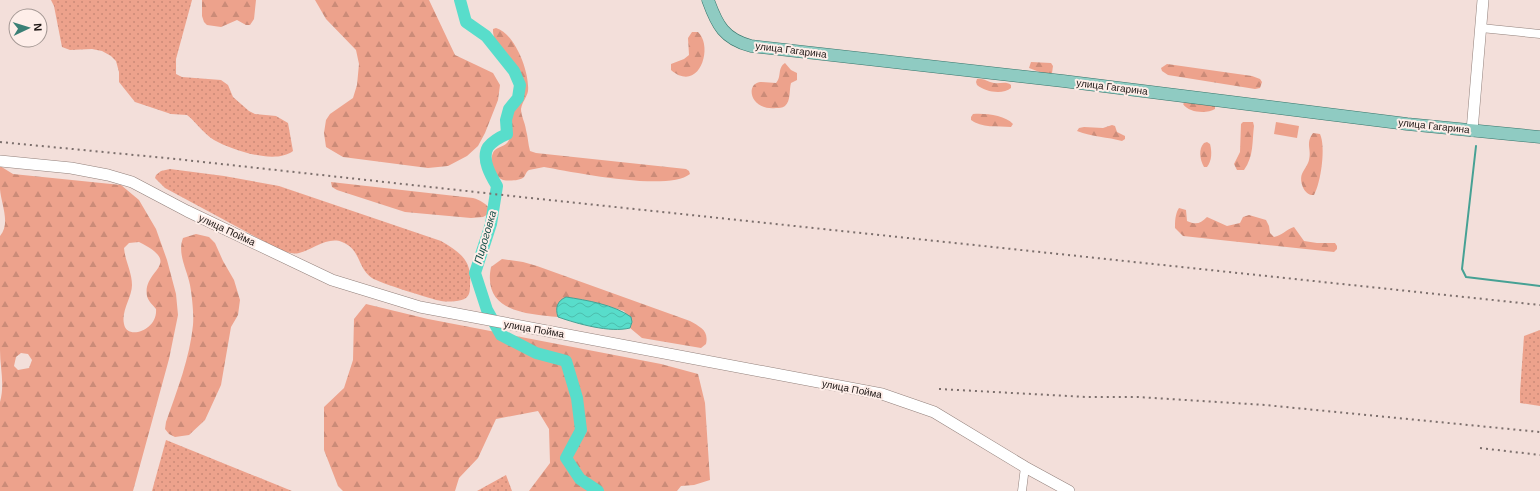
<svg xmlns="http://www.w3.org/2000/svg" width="1540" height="491" font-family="Helvetica,sans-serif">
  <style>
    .grass { fill: url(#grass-dots) }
    .forest { fill: url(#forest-firs); fill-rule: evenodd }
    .pitch { fill: #eda28c }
    .water { fill: url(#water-waves); stroke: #46a194 }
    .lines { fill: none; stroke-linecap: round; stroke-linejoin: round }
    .stream { stroke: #46a194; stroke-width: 2 }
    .river { stroke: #58ddcb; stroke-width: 12 }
    .street-casing { stroke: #92807b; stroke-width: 9 }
    .secondary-casing { stroke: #92807b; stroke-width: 12 }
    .primary-casing { stroke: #37756b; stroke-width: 13 }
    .street { stroke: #fff; stroke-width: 8 }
    .secondary { stroke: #fff; stroke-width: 11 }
    .primary { stroke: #8fcbc2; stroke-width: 12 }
    .rail { stroke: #7c6f6c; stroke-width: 2; stroke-dasharray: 2 4; stroke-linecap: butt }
    .labels { text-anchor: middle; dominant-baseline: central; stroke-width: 4; stroke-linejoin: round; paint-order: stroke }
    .street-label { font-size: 10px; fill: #1d1614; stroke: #feeee9 }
    .water-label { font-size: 11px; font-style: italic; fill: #19524b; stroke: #feeee9 }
  </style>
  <defs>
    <pattern id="grass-dots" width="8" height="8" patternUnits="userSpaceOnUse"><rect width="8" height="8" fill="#eda28c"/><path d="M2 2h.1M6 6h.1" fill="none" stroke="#cb8b78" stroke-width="1.8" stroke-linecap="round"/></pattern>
    <pattern id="forest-firs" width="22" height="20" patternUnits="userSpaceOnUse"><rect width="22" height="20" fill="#eda28c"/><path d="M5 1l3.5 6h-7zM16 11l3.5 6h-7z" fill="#cb8b78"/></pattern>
    <pattern id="water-waves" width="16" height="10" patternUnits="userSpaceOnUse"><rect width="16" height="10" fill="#58ddcb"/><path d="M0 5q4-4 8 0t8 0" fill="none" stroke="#4cbdad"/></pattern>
  </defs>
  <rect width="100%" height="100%" fill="#f3dfda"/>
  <g class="grass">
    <path d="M51,0H192L176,59V74L182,77L221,80L228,85L233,97L249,111L255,114L276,116L288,123L293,151C275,165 232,150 214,140C204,134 196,122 187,115L171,114L135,102L119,82V72L116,61L111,56L102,51L92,49L70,50L62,47L54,6Z"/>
    <path d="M170,169L224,176L279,186L441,241C461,253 472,260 470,285C470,289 470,294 467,297C462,302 448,302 441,301C434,300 377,282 372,278C357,268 361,249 342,242C328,236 312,250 299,253C292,255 285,251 278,249L165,188L155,178L156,175L161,171Z"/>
    <polygon points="1540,330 1540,406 1520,403 1520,392 1524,336"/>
    <polygon points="166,440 292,491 152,491"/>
    <polygon points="506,475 512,491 477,491"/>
  </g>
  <g class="forest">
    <polygon points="202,0 256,0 254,19 250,25 246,25 237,20 221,27 207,25 204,22 202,16"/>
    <polygon points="315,0 429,0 455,55 493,73 500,85 498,100 485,133 478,146 467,156 448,166 428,168 343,157 326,147 324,133 326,120 330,114 353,98 357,85 359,64 356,50 326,19"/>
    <path d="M496,28C515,33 530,73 528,91C527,97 522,102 521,109C521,116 525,122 526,130C528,137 528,144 530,151L536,153L686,169L689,171L690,174C668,192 573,172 544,167L529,170C526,172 526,174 524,177C520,181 508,181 503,180C494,176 488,160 494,151C498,146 506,147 509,140C512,132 510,121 512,113C515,102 523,98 522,85C521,66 505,52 494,38L493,32V29Z"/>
    <path d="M692,32H698C714,47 699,94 671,70V64L684,59L689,55L688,38Z"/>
    <polygon points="1031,62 1051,63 1053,66 1052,73 1045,74 1029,68"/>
    <path d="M785,63L791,70L797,73V80L791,83C789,90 791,101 785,106C782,108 779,108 776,108C750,111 745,84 760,82C765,82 771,83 776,83C782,77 777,68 785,63Z"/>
    <polygon points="1167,64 1252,76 1260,79 1262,82 1260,88 1255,89 1168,75 1162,71 1161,68"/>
    <path d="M977,79C983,78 988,82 994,83C1000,84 1006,81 1011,85V88C1003,95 985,92 977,85L976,82Z"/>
    <path d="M1185,102L1215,105V109C1207,114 1189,113 1183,104Z"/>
    <path d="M973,114C985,113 1005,115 1013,124L1011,127C998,126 981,128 971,120V117Z"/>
    <path d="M1243,122H1253L1254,126C1252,141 1254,156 1244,170H1237L1234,164L1240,152L1241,124Z"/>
    <path d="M1112,125L1115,126L1117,132L1125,136V139L1122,141C1108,137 1092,137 1077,131L1079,128L1084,127L1103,128Z"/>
    <path d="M1313,133L1320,134C1326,147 1321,182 1314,195C1304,196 1299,181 1302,174C1304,169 1308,165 1309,160C1312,149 1305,144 1313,133Z"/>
    <path d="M1207,142L1210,144C1212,151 1212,161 1207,167H1204C1200,160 1198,149 1204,143Z"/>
    <path d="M0,166L13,174L121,185L139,200L146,212L156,229L167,260L176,294L178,315L169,359L133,491H0V402C5,384 0,368 0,350C0,312 0,274 0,236C11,223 1,204 0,189C0,182 0,174 0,166ZM139,242C185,265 142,269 147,296C148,301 153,305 156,309C158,330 127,341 124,324C121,311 132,297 132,285C132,272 125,261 124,248L129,243ZM21,353L28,354L32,360L29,368L18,370L14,366L16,357Z"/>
    <path d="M331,182L473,198C480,200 485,203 489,208L490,213L483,217L471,218L405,212L337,190L332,187Z"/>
    <path d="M1179,208L1186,210L1187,221C1196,225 1200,224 1207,217L1227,226L1240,223L1243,217L1249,215L1266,220L1269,226L1270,233L1274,237C1281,236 1287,229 1294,227L1304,241L1317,243H1335L1337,246V249L1334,252L1183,236L1175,228C1175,222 1175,214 1179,208Z"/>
    <path d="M196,234L209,237L215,243L223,261L234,280L240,300L238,315L231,327L221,385L205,420L189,435L175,437L169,434L165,429L166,422C177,391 190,357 193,325C194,314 192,296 190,285C187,269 177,254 183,238Z"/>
    <path d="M502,259L523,262L537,266L690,321C700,327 709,330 706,344L701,348L642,338L630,328L632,322L624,311L593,302L566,297L557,312L558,317C527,314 482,312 491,267Z"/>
    <polygon points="366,304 428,319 661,364 698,374 705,403 710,480 694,485 681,486 677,491 529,491 550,463 549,429 538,411 496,419 478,458 459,478 455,491 343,491 338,486 324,450 324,407 344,388 353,360 354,319"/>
  </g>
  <polygon class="pitch" points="1276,122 1299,126 1297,138 1274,134"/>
  <path class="water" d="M566,297C586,300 615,305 631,317L632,322L630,328C610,333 578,324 558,317C555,308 557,301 566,297Z"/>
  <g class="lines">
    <polyline class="stream" points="1476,146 1462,269 1466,277 1540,286"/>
    <path class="river" d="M460,0L466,22L486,36L514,71L520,85L518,98L509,109L506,120L507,134C500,137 493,141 488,147C481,159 491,176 497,186L491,224L475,273L487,310L501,335L536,353L566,361L577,398L581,430L566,458L580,479L598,491"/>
    <g class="street-casing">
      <g id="street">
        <polyline points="1481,28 1540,34"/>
        <polyline points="1022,491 1025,467"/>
      </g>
    </g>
    <g class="secondary-casing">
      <g id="secondary">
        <polyline points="1472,131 1483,0"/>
        <polyline points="0,161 71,168 108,175 132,182 187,211 332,280 420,307 882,394 934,412 1025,467 1069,491"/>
      </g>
    </g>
    <g class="primary-casing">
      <path id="primary" d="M708,0C717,25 724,39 751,46L1063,81L1407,124L1540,137"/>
    </g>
    <use href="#street" class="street"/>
    <use href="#secondary" class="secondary"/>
    <use href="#primary" class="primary"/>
    <g class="rail">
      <polyline points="0,142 176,159 521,197 1540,305"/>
      <polyline points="939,389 1087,397 1137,397 1265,405 1540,432"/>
      <polyline points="1480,448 1540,455"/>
    </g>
  </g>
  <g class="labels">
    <g class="street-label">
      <text transform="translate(791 50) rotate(7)">улица Гагарина</text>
      <text transform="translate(1112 87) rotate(7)">улица Гагарина</text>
      <text transform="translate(1434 126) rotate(6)">улица Гагарина</text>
      <text transform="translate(227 230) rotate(25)">улица Пойма</text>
      <text transform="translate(534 329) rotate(10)">улица Пойма</text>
      <text transform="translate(852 389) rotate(11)">улица Пойма</text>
    </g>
    <g class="water-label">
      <text transform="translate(485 237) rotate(-74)">Пироговка</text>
    </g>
  </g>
  <g transform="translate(28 28) rotate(86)"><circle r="19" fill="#feeee9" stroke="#a49894"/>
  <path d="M0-3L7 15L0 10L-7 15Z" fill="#3b8076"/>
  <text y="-6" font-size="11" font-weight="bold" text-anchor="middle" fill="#1d1614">N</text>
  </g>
</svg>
